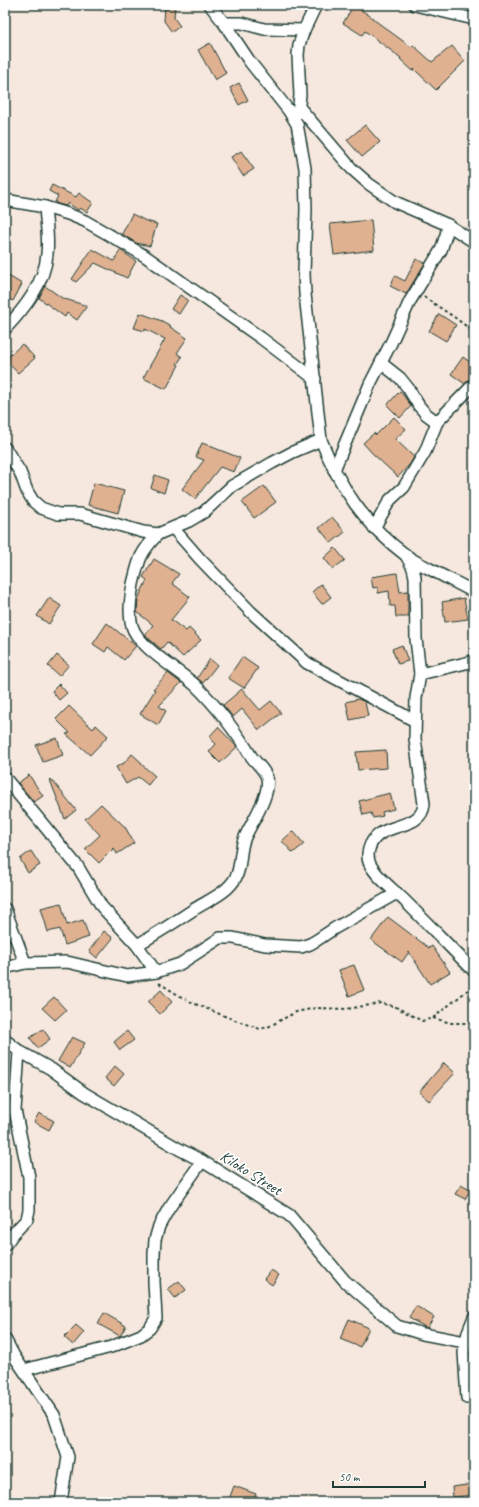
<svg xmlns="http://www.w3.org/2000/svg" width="479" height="1507" font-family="Caveat,sans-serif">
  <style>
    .building { fill: #e0b191; stroke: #1f3d34 }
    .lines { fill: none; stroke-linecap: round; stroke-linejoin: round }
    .minor-casing { stroke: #1f3d34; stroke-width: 14 }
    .path { stroke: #1f3d34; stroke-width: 2; stroke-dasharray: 3 3; stroke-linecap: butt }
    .minor { stroke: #fff; stroke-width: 11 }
    .labels { text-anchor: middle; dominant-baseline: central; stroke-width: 3.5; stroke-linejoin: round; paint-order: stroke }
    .street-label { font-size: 16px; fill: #1f3d34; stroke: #fff }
  </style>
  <rect width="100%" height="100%" fill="#f6e8de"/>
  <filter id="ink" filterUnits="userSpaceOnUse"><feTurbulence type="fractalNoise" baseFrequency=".025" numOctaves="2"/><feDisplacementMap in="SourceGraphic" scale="8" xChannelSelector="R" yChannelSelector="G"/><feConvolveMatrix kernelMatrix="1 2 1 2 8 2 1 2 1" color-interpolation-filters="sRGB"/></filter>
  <g filter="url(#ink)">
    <g class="building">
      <polygon points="165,5 175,5 174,18 180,26 172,32 164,21"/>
      <polygon points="354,5 373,18 373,19 411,47 413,45 432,62 452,46 465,61 436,90 414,69 413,71 400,59 401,58 365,31 362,35 343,23"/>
      <polygon points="210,43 226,73 215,80 198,50"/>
      <polygon points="239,83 248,100 239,105 230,88"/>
      <polygon points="365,125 380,142 362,157 347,140"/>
      <polygon points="241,151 254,169 243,176 231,157"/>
      <polygon points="52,185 76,197 79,193 93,203 87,212 80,208 78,210 68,203 66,206 58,204 55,202 58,196 49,191"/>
      <polygon points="132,214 146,221 157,224 150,246 136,243 122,234"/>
      <polygon points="371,220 374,250 334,255 330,224"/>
      <polygon points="92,249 114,261 120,250 136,261 127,278 95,263 76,282 72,279"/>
      <polygon points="416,259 425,263 406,294 390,286 395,276 405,281"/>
      <polygon points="5,274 22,284 13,301 5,297"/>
      <polygon points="45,286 62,298 87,306 77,320 67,313 65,317 39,298"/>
      <polygon points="180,295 188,300 179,314 171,309"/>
      <polygon points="140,313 162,321 171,326 170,327 187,338 177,353 182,357 177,364 179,365 166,389 143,378 165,339 145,329 145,331 134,328"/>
      <polygon points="439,314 456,325 446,341 429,331"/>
      <polygon points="22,344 35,358 18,373 5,360"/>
      <polygon points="463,357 474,365 474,373 465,384 451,374"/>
      <polygon points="400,391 411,406 400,418 387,405"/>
      <polygon points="394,417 406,429 395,439 414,457 410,464 398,477 373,454 363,443 374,433 376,435"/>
      <polygon points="202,443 240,458 234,472 220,467 195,499 182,489 204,460 196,457"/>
      <polygon points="155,475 168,480 164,493 151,488"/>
      <polygon points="94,483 124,491 118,513 88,505"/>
      <polygon points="264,486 276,502 254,518 242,502"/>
      <polygon points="332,517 345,532 331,543 319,528"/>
      <polygon points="335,548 345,560 333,569 324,558"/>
      <polygon points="154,559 179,574 172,583 190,597 171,620 186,631 189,628 201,640 183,657 167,642 161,649 147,637 145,635 153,625 137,612 138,599 147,580 143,577"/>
      <polygon points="397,573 400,592 408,591 408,617 396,617 395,606 390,606 389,591 378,593 378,587 373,588 371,577"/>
      <polygon points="321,584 331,597 322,604 312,592"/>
      <polygon points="49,598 61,606 49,624 37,616"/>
      <polygon points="464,598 468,619 445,622 442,602"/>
      <polygon points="107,623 136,646 124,660 108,647 105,652 93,644"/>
      <polygon points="402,645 408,661 398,664 392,649"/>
      <polygon points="57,655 69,665 59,676 48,666"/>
      <polygon points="242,657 258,668 244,688 228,678"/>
      <polygon points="210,659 217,665 203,683 197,678"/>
      <polygon points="168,673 181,683 159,706 166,711 158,725 140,714 155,690 153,689"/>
      <polygon points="59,684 67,693 59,700 52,691"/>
      <polygon points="242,689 260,710 271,701 281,713 259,730 242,709 233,717 223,705"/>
      <polygon points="358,699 365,702 368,716 350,720 346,702"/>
      <polygon points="69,706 93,729 96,725 108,736 90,755 66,734 70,733 56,719"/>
      <polygon points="218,727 237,747 220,763 209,752 216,744 209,737"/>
      <polygon points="57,738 63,755 43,762 36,745"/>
      <polygon points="386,750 387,768 358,770 356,752"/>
      <polygon points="132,754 142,763 141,764 155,776 148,785 138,777 126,784 116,767 124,763"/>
      <polygon points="29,775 43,796 34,802 18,783"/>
      <polygon points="51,779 76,810 65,819 50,780"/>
      <polygon points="390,793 394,809 382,812 383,816 373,818 371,813 363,815 359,801"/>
      <polygon points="101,804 125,827 134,843 117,854 114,848 99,863 85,849 100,835 85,819"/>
      <polygon points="293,831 304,844 293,853 282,841"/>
      <polygon points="31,851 40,865 28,873 20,859"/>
      <polygon points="61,903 67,925 83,920 89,937 65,945 60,929 48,932 41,908"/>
      <polygon points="388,917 429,948 432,946 450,972 430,984 409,952 402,962 371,940"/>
      <polygon points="104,931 113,938 97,958 89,951"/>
      <polygon points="354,965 364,990 349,996 339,970"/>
      <polygon points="161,990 172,1002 160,1014 148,1002"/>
      <polygon points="54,997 66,1010 55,1020 42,1008"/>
      <polygon points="43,1029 50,1039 38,1048 30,1038"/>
      <polygon points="127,1031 134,1040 120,1050 114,1042"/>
      <polygon points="72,1037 85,1043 70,1068 58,1061"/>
      <polygon points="444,1063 455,1073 429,1101 419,1092"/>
      <polygon points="115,1066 124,1074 114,1086 105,1078"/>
      <polygon points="39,1113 54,1121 49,1130 34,1122"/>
      <polygon points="461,1185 470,1190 465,1199 455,1194"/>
      <polygon points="271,1270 279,1275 272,1285 264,1279"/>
      <polygon points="179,1281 186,1290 175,1298 168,1289"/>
      <polygon points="416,1306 434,1317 427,1328 409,1318"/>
      <polygon points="104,1313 126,1326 120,1336 98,1324"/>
      <polygon points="349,1319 369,1328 360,1347 340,1339"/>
      <polygon points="76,1325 84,1332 73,1345 64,1337"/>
      <polygon points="474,1484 474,1495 453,1497 452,1487"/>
      <polygon points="234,1486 256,1494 253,1502 228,1502"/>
    </g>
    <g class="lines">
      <g class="minor-casing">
        <g id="minor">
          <path d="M210,5L224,23L250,62L289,111L297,124L305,168L306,209L304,274L305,294L321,440C340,488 365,525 407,556C413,561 421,564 428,568C443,576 459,584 474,592"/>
          <polyline points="415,5 474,19"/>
          <polyline points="224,23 242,23 264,29 304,30"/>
          <polyline points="299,107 352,169 369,184 395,202 448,225 474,242"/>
          <polyline points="298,113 300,95 298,55 299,45 304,30 316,5"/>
          <polyline points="5,200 45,207 68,214 85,221 106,233 145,256 261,338 315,379"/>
          <path d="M5,329C24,309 45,283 47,254C49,239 46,223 45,207"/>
          <polyline points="381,363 400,378 408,388 419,406 426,414 437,422"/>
          <polyline points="5,448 20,472 27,491 33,501 41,508 58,514 80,514 143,532 158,534 189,521 204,512 232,486 272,463 293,452 321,440"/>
          <polyline points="334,470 370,384 391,343 410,301 441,250 446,235 448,225"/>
          <polyline points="173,528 200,559 251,612 307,663 415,721"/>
          <polyline points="374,528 390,500 404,487 425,452 437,422 474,384"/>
          <path d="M407,557L413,568L415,577L416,639L420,674L416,698L415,739L424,804C422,833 377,819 369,849C367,856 368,863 373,869C381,881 395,891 405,901C428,924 451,948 474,971"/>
          <polyline points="420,674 474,661"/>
          <polyline points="5,778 78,867 102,907 137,945 156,972"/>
          <polyline points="5,909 25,963"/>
          <path d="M137,945C156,934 175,922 193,910C207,901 228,893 236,877C242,865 239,850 245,837C252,822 271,794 267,778C265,770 256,763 251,756C237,733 215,704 195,685C179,670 138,647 132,626C128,612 131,597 133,584C139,559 140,553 158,534"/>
          <polyline points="5,968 25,963 67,962 127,976 156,972 180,964 220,938 233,938 265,945 301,947 310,944 317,940 335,928 397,893"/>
          <polyline points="5,1040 19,1051 51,1069 84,1093 179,1149 202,1161 289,1215 345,1281 397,1326 423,1334 465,1342"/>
          <polyline points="5,1245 13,1234 27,1219 29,1210 29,1177 15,1110 19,1051"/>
          <polyline points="5,1339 14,1356 54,1415 68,1457 61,1502"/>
          <polyline points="24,1370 111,1347 141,1335 150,1328 156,1318 154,1282 154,1254 155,1240 159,1226 169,1208 202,1161"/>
          <polyline points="467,1398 464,1352 468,1332 474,1317"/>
        </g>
      </g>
      <g class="path">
        <polyline points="424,297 454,317 474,332"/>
        <polyline points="159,983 188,1001 232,1019 260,1029 268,1027 296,1012 316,1008 347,1009 381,1003 396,1007 422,1021 433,1018 474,985"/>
        <polyline points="433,1018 451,1023 474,1023"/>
      </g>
      <use href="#minor" class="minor"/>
    </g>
  </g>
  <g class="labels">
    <g class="street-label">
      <text transform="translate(251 1173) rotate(32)">Kiloko Street</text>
    </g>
  </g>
  <rect width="479" height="1507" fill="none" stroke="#fff" stroke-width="20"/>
  <rect x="10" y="10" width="459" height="1487" fill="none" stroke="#1f3d34" stroke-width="1.5" filter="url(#ink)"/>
  <path d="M333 1481v6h92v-6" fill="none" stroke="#1f3d34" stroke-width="2"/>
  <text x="339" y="1481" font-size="12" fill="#1f3d34" stroke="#ffffff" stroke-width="3" paint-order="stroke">50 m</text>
</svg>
